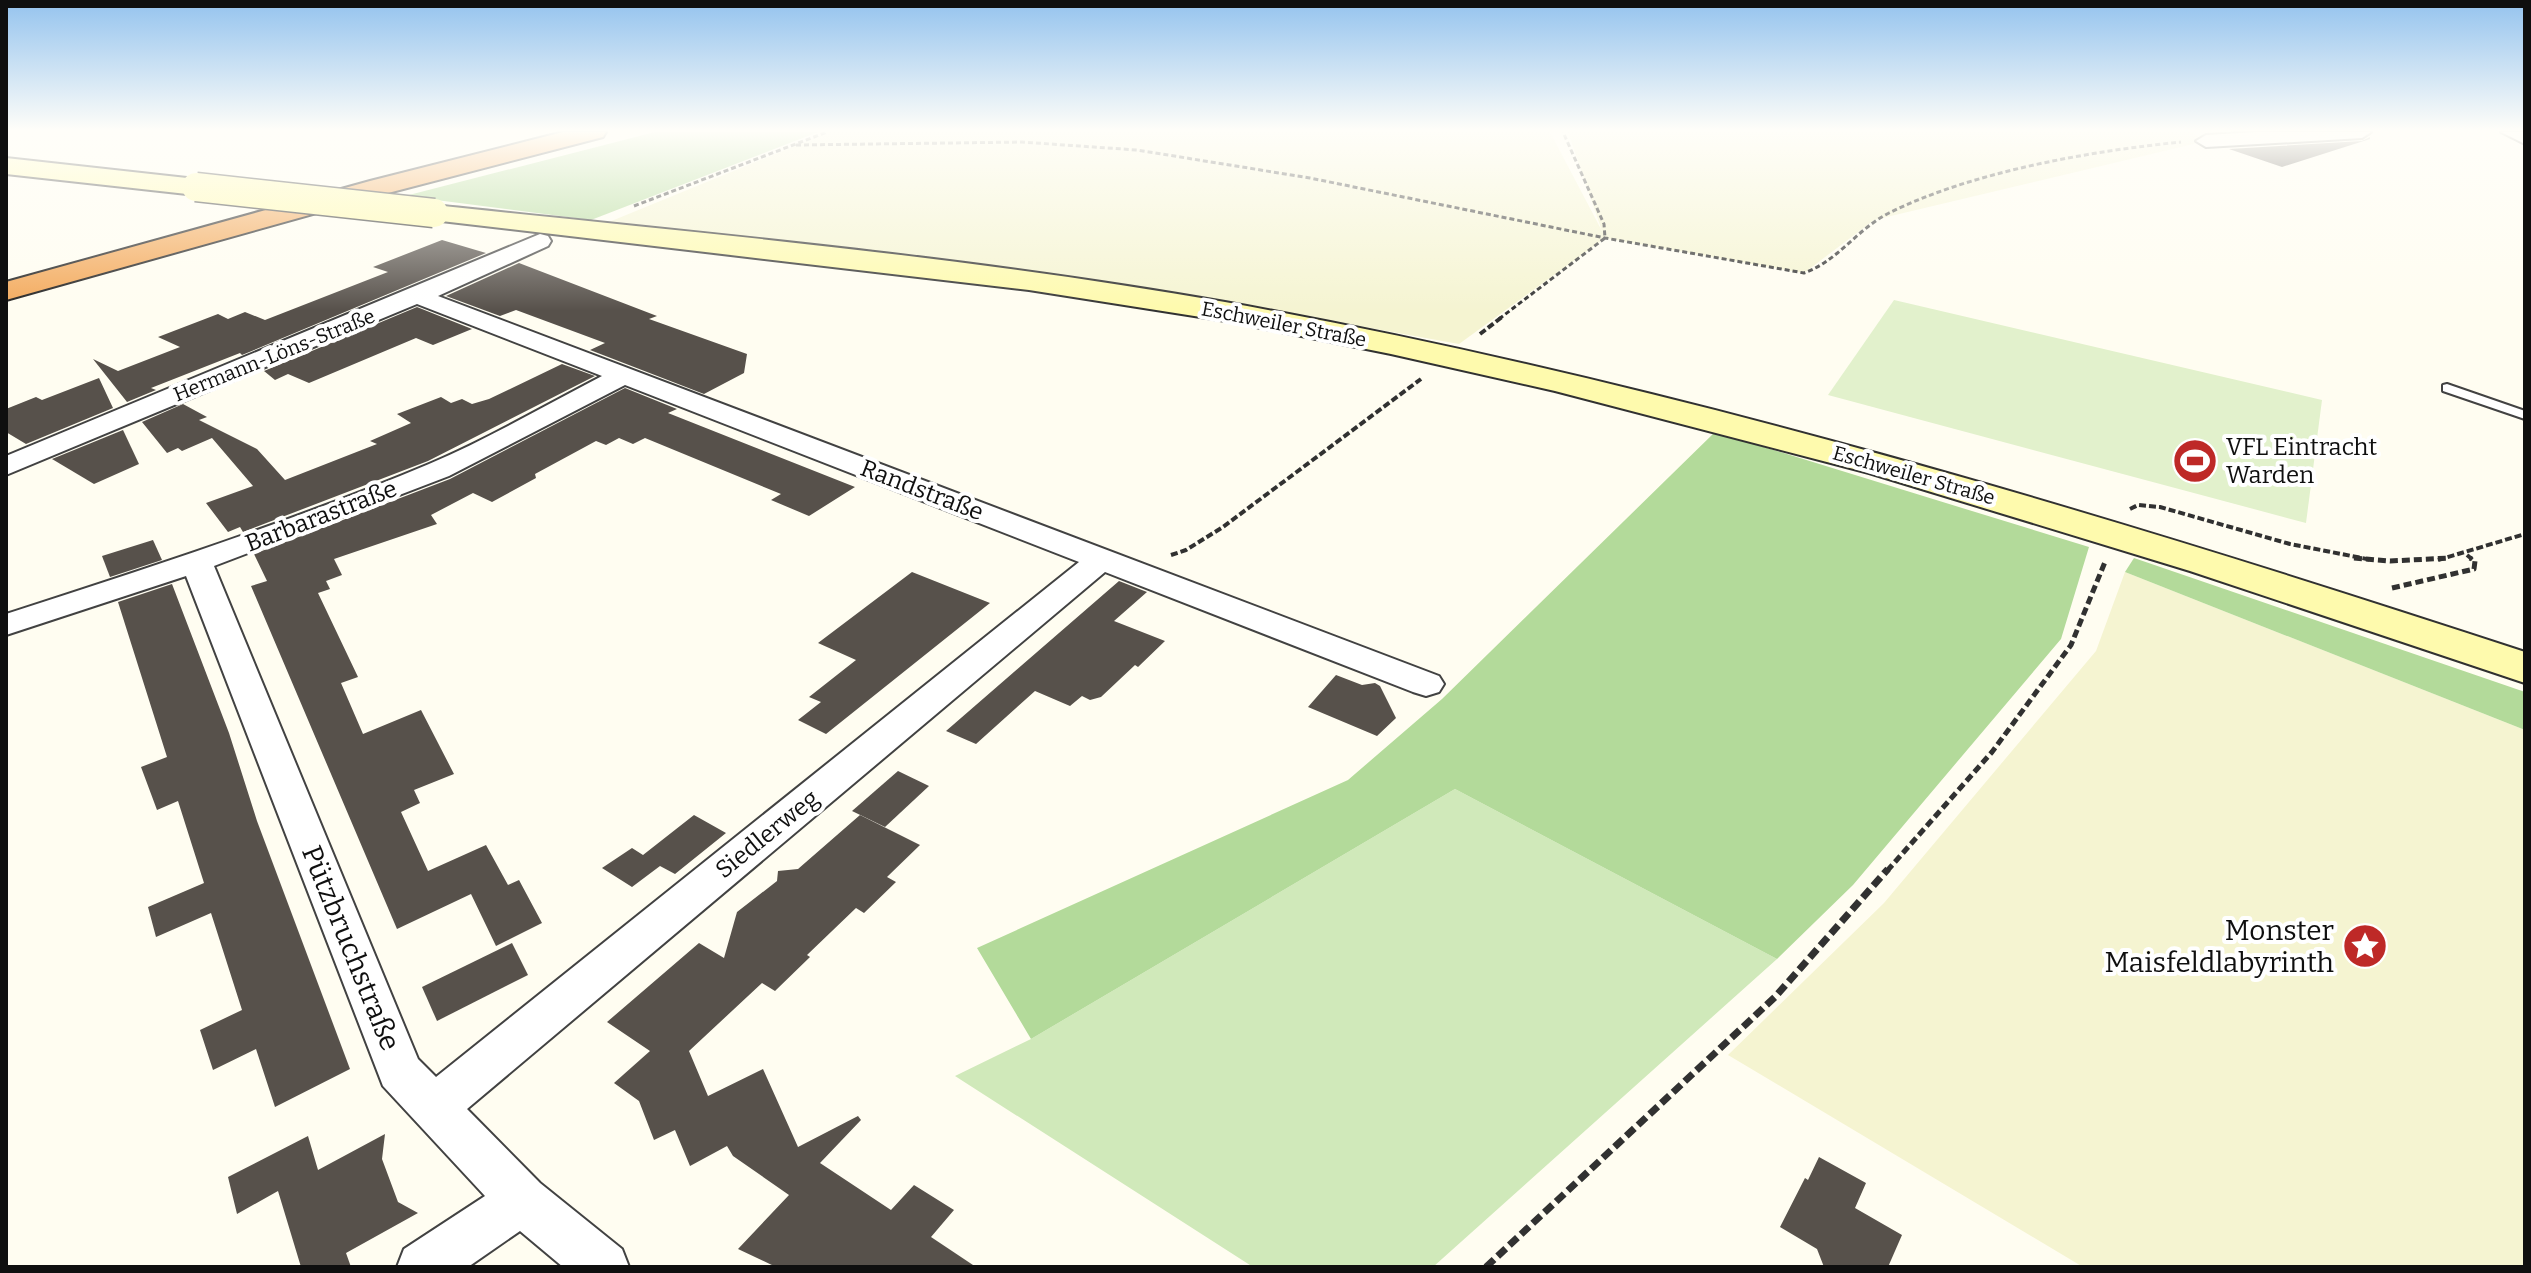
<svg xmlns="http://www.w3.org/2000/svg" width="2531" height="1273" font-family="Bitter,serif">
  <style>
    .farmland { fill: #f5f4d1 }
    .green { fill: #d0e9ba }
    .forest { fill: #b3da9a }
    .pitch { fill: #e2f1cc }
    .building { fill: #57514b }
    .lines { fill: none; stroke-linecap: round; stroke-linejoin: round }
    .lane-casing { stroke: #424242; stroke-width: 4 }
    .street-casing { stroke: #424242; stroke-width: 4 }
    .secondary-casing { stroke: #313131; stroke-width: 4 }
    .highway-casing { stroke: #202020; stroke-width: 4 }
    .path-far3 { stroke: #313131; stroke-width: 3; stroke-dasharray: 5 3; stroke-linecap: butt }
    .path-far2 { stroke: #313131; stroke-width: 4; stroke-dasharray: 7 3; stroke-linecap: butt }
    .path-far1 { stroke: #313131; stroke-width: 5; stroke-dasharray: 8 4; stroke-linecap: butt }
    .path { stroke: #313131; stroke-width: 7; stroke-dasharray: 11 5; stroke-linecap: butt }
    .lane { fill: #fff; fill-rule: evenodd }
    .street { fill: #fff; fill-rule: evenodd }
    .secondary { fill: #fefaad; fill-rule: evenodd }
    .highway { fill: #f3a95b; fill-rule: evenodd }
    .secondary-bridge-casing { stroke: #313131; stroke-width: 31; stroke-linecap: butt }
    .secondary-bridge { stroke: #fefaad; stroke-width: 28 }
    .labels { text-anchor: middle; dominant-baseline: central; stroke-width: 8; stroke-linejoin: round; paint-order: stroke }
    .far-street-label { font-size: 20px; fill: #0f0f0f; stroke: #fff }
    .poi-label { font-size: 24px; fill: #0f0f0f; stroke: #fff; text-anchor: start }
    .street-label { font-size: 24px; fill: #0f0f0f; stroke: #fff }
    .near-poi-label { font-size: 28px; fill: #0f0f0f; stroke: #fff; text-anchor: end }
    .near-street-label { font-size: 28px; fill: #0f0f0f; stroke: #fff }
  </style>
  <rect width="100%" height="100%" fill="#fffdf1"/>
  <g class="farmland">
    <polygon points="829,132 1550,132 1602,231 1568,132 2191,132 2206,141 1874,220 1804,273 1605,238 1459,344 1181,294 609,222"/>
    <polygon points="2125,572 2525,730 2525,1267 2083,1267 1728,1055 1884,903 2096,651"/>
  </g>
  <polygon class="green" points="1455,789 1777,959 1433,1267 1253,1267 955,1076 1031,1039"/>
  <g class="forest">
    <polygon points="655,132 818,132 591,220 405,196"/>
    <polygon points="1715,432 2089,547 2061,639 1853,885 1777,959 1455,789 1031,1039 977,948 1348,780 1442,699"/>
    <polygon points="2134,558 2525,692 2525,730 2125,572"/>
  </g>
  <polygon class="pitch" points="1894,300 2322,400 2306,523 1828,395"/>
  <g class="building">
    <polygon points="2370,137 2370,139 2282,167 2229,149 2362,141"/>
    <polygon points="442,240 486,253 242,355 240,353 151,388 156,390 127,402 93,359 118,371 180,347 158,337 218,314 228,319 245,312 265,320 388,272 373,267"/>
    <polygon points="519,263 657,316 649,319 747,354 744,373 704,394 590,350 605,343 516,310 500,316 446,296"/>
    <polygon points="417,307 472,329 433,345 416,338 309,383 288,374 275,380 264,371"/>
    <polygon points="562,364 595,376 428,461 243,532 240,527 228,532 206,503 253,486 212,438 182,451 178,448 167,453 142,422 183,404 207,417 199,420 257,449 285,480 377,444 370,441 411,423 397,414 441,397 451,403 462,399 472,404 489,399"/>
    <polygon points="99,378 113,408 26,444 6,432 6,409 36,397 42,400"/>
    <polygon points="625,388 677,409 668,413 855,487 809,516 771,500 781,494 645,438 633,444 619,438 606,445 596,441 535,474 536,478 492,502 473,493 431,515 437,524 334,559 342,575 326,581 330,589 318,593 358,677 341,683 363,734 421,710 454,774 414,790 420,803 401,812 428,871 486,845 508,885 519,880 542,923 496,946 471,894 397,929 251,586 267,581 254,554 450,479"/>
    <polygon points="123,430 139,464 94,484 52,459"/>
    <polygon points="153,540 162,560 110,577 102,556"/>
    <polygon points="912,572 990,603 826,734 798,720 821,702 809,697 856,660 818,643"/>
    <polygon points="1119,581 1147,592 1114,621 1165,641 1138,667 1135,665 1101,697 1090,700 1082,696 1070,706 1035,691 976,744 946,731"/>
    <polygon points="172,584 229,733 257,821 350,1069 275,1107 256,1049 213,1070 200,1030 242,1010 211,913 156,937 148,907 204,883 178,801 157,810 141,767 167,757 118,602"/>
    <polygon points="1336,675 1362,685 1375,683 1380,686 1396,718 1377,736 1308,707"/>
    <polygon points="898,771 929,786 885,827 852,811"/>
    <polygon points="694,815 726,833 675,874 660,866 632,887 602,868 632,848 643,855"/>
    <polygon points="860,815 920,845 887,877 896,882 864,913 856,908 807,955 810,957 775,991 762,983 689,1051 708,1096 763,1069 798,1147 858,1116 861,1120 820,1163 891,1210 914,1185 954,1210 931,1237 976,1267 776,1267 738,1249 789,1195 733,1156 727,1146 690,1166 675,1130 654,1140 639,1101 614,1083 650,1051 607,1022 699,943 724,958 737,912 777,881 778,871 798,869"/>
    <polygon points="512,943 528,975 437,1021 422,987"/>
    <polygon points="385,1134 382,1159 398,1202 418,1213 346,1253 351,1267 301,1267 278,1191 237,1214 228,1177 308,1136 318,1170"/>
    <polygon points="1819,1157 1866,1183 1855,1208 1902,1235 1888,1267 1824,1267 1817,1249 1780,1227 1805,1178 1808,1180"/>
  </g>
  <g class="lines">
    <g class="lane-casing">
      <polygon id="lane" points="2447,384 2525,411 2525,419 2443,391 2443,385"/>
    </g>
    <g class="street-casing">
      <g id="street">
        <polygon points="2256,132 2371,132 2362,138 2206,147 2196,141 2206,135"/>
        <polygon points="2501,132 2525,132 2525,144"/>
        <path d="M540,234L548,236L551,241L548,246L438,296L1439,676L1444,684L1439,692L1426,696L1413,692L1105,572L467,1109L540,1183L622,1249L629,1267H563L520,1231L468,1267H397L404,1249L485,1196L383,1086L186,576L6,635V614C148,568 291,522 429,464C488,439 544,406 602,376L417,304L6,475V456ZM625,385L1079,562L436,1077L418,1059L214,566L449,476Z"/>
      </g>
    </g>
    <g class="secondary-casing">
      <g id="secondary">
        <polygon points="6,158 196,179 205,181 209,187 205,193 196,195 6,174"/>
        <path d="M434,205C698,233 964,256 1225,302C1668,382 2099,512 2525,652V683L2190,571L1869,473L1555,391L1391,354L1226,321L1029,290L424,219L420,213L424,207Z"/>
      </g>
    </g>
    <g class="highway-casing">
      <polygon id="highway" points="563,132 606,132 603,137 388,193 6,300 6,282 370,181"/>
    </g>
    <g class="path-far3">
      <path d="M796,145L1022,142L1137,150L1310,178L1605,238L1804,273C1838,261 1857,229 1889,213C1971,172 2090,151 2181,142"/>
      <polyline points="634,206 827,132"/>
      <polyline points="1499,319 1605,238 1604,224 1563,132"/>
    </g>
    <g class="path-far2">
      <polyline points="1480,334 1502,317"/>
      <polyline points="2130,509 2138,505 2160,507 2290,544 2372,560"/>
      <polyline points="1171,555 1186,550 1223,527 1421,379"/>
      <polyline points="2467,555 2473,560"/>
      <polyline points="2438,560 2525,534"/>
    </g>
    <g class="path-far1">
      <polyline points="2354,558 2390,561 2449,558"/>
      <polyline points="2392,588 2474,569 2475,561 2470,558"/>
      <polyline points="1887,871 1992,752 2071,645 2105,562"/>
    </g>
    <polyline class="path" points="1486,1267 1775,997 1888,869"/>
    <use href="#lane" class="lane"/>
    <use href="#street" class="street"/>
    <use href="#secondary" class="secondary"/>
    <use href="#highway" class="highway"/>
    <g class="secondary-bridge-casing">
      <polyline id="secondary-bridge" points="196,187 434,213"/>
    </g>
    <use href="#secondary-bridge" class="secondary-bridge"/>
  </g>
  <linearGradient id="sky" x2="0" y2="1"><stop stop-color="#94c3ee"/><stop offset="0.42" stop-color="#fffef9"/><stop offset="1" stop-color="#fffef9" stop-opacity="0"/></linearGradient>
  <rect width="2531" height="311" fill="url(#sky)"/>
  <defs>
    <g id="stadium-disc" transform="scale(2.3)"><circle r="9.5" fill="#be2927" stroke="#fff"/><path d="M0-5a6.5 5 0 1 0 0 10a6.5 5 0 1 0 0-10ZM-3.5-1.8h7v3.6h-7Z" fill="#fff"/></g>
    <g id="sight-disc" transform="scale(2.3)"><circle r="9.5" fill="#be2927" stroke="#fff"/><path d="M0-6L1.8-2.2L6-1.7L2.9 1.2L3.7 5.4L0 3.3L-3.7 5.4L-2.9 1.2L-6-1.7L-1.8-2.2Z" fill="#fff"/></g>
  </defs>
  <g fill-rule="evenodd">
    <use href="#stadium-disc" x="2195" y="461"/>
    <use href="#sight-disc" x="2365" y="946"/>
  </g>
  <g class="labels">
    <g class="far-street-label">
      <text transform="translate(1284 324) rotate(11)">Eschweiler Straße</text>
      <text transform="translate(274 355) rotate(-22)">Hermann-Löns-Straße</text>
      <text transform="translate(1914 475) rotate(16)">Eschweiler Straße</text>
    </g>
    <g class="poi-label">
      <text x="2226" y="447">VFL Eintracht<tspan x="2226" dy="28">Warden</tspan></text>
    </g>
    <g class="street-label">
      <text transform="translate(922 490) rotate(21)">Randstraße</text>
      <text transform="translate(321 516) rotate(-21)">Barbarastraße</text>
      <text transform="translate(767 834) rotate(-39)">Siedlerweg</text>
    </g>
    <g class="near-poi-label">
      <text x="2334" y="930">Monster<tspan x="2334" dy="32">Maisfeldlabyrinth</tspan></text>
    </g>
    <g class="near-street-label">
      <text transform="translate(351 948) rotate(68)">Pützbruchstraße</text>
    </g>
  </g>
  <rect width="2531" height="1273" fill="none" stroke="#0f0f0f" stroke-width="16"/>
</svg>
